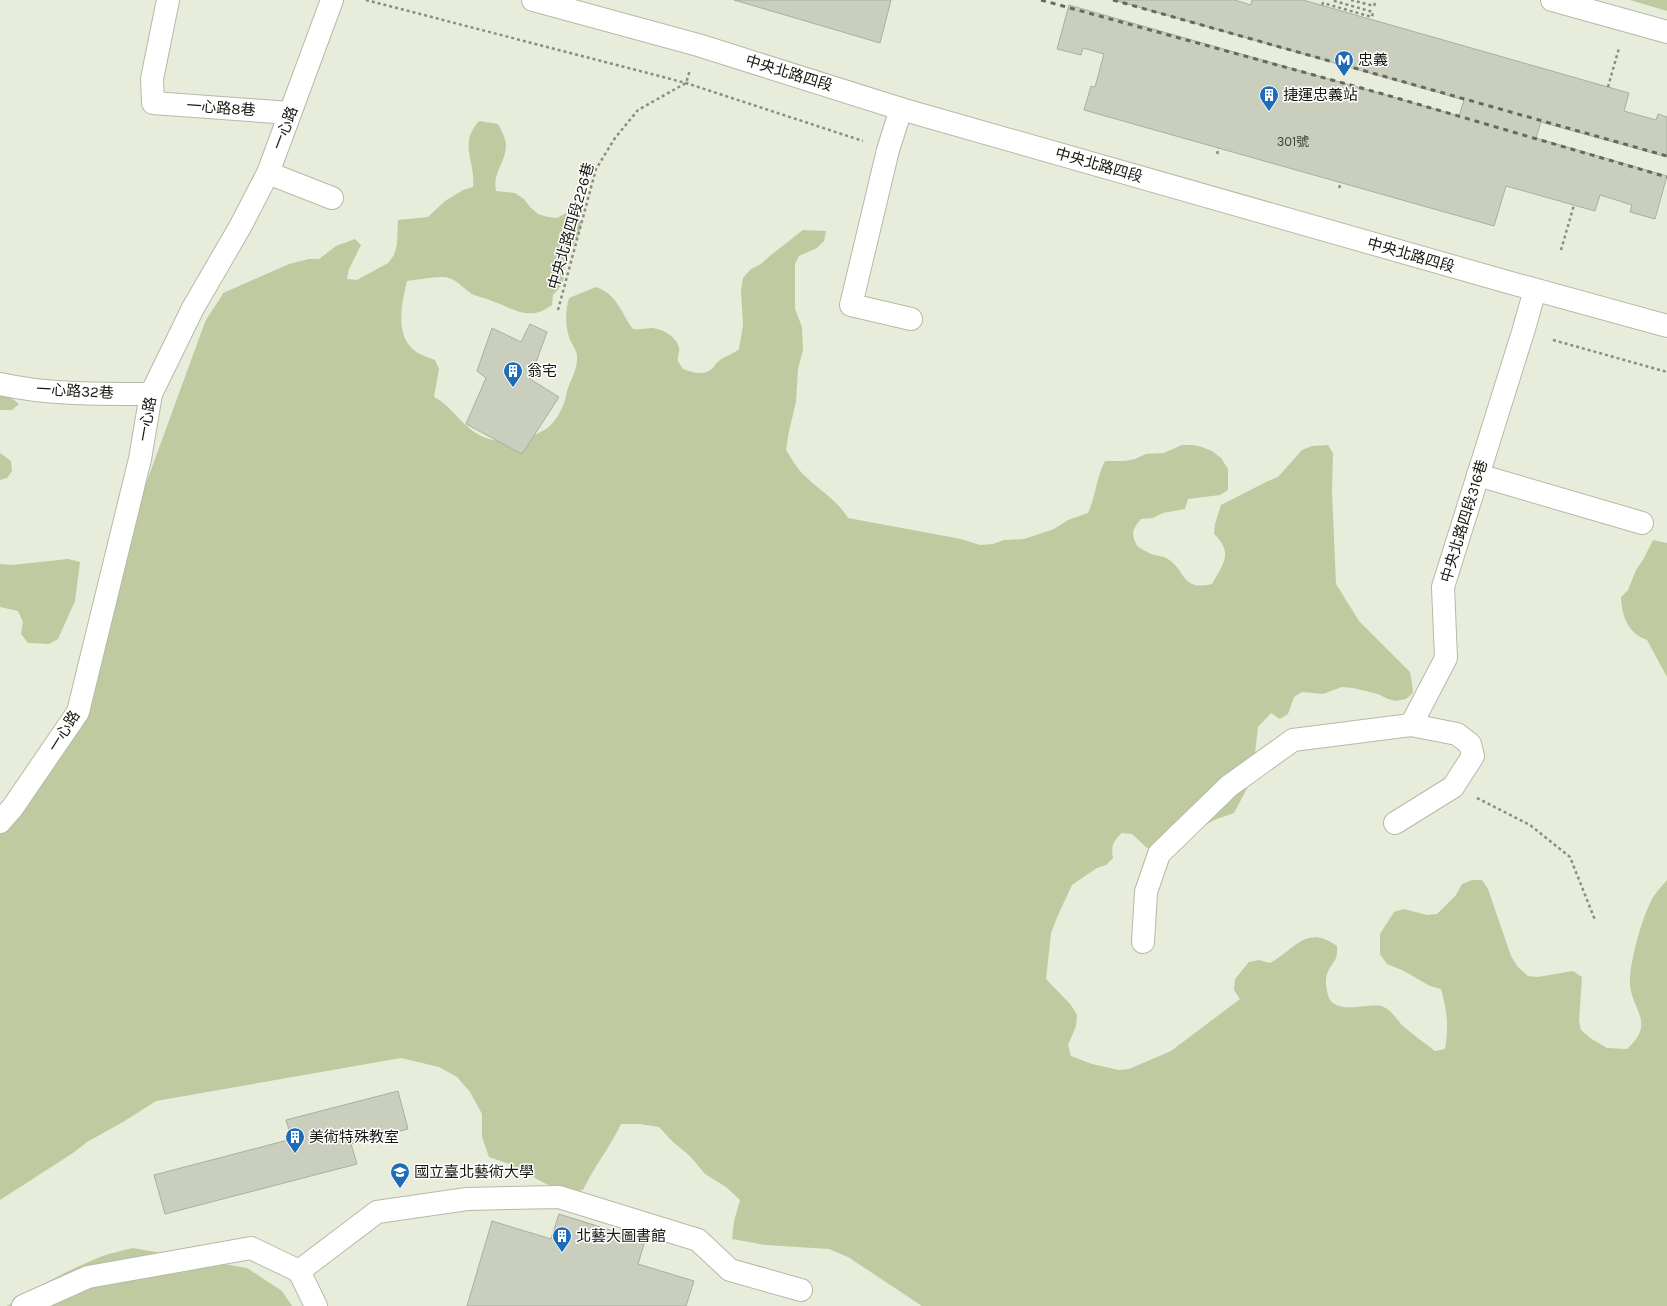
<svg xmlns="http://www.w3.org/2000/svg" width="1667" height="1306" font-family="Karla,'Noto Sans TC',sans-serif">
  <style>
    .green { fill: #bfcaa0 }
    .building { fill: #cacfbd; stroke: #aaaf9d }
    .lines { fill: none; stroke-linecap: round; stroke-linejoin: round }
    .minor-casing { stroke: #b5baa8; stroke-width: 24 }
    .path { stroke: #8a8e81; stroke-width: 2.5; stroke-dasharray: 3 3; stroke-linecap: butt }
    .minor { stroke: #fff; stroke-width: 22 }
    .rail { stroke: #65685d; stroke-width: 3; stroke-dasharray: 5 5; stroke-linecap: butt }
    .labels { text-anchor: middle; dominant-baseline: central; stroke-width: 3; stroke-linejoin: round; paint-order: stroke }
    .number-label { font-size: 13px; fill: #42453b }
    .poi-label { font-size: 15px; fill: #151710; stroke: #fff; text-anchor: start }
    .street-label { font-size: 15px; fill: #151710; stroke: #fff }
  </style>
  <rect width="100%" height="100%" fill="#e7edda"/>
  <g class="green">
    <polygon points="1630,0 1667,0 1667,11"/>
    <path d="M479,121L498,124C501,130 506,138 506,145C506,163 492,172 496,191L515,193L524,199L530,207L538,214L548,217L557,218L568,212L578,213C579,216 581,221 581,225C581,235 570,248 566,259C560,277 570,279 553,295L552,305C530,322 515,309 492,301C486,298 478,297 472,294C464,289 458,281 449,278C441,275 418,280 407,281C402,303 394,335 415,351C420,355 428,357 435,360L439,369L434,397C454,407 462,429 486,438C496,442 506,441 516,439C541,436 555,427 564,403C566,398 566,393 568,388C571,379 577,370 577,359C578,352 573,346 570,340C565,326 565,311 569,298L596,287C617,294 621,313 633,329C640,330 646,328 652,328C663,329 677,337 679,348C680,352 677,357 678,361C679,363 682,367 683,369C694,373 704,376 713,368C715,365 717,362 720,360C726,356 733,354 739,349L743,325L741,291L743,278L751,269L761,264L771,255L803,230L826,231L824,241L817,248L799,256L795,264V309L802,327L803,350L798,369L796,402L789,431L786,450C792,459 797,469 805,476C820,491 837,500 848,518L961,539L980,545L993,544L1004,540L1024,539L1054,529L1068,520L1088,513C1096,496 1096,478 1105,461H1125L1135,459L1146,454L1164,453L1182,445H1193L1202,447L1212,451L1221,458L1228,469V490L1220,495L1188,499L1185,509L1163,513L1153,518L1141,519C1132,530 1131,533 1137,546C1142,549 1148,553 1154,555C1158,556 1163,556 1166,558C1186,568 1180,592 1212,584C1223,564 1234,553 1214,534L1215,524L1221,505L1268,481L1278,477L1302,450L1312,446L1328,445L1333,453L1332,491L1336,584L1359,621L1410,672L1412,683L1413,693L1406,699L1396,701L1388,699L1378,694L1353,688L1342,687L1323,694L1302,692L1294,697L1288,714L1280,719L1271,713L1258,727L1252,779L1234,813L1214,820L1204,826L1176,854L1167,856L1156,853L1147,848L1132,834L1122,833C1113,841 1111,846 1113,858L1106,865L1097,868L1072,885L1058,915L1051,933L1046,979L1071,1005L1077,1015L1076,1026L1068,1045L1071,1056L1092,1064L1119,1070L1129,1069L1171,1051L1240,999L1234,990L1235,979L1249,962L1259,960L1270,963C1296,949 1306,924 1337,946C1338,963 1332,961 1327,974C1325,980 1326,988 1328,995C1333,1016 1368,1003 1381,1006C1391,1009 1396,1019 1403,1026C1413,1035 1425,1043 1435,1051L1445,1049C1449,1028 1447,1010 1441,989L1430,986L1404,971L1387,964L1380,954V934L1394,912L1404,909L1427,915L1437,914L1456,895L1462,884L1472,880H1482L1488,889L1511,956L1518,967L1528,976L1538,977L1573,971L1582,977L1579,1021L1581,1030L1590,1038L1607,1048L1627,1049C1659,1020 1627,1009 1630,976C1632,955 1642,918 1652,899C1656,892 1662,886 1667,880V1306H922L848,1257L829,1249L766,1245L732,1239L734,1221L740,1200L726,1187L705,1174L690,1156L673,1142L659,1127L640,1124H621C610,1147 594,1167 583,1190L563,1193L509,1164L489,1157L482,1137V1114L470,1092L457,1077L439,1067L401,1058L156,1101L123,1122L87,1142L73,1153L0,1200V805L77,721L136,511L205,322C211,311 218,303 223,293L289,264L309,259H319L336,246L355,239L361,245L349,269L347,279L357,280L388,263L394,255L397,244L398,220L428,217L445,201L463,190L473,187C476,162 458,144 479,121Z"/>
    <polygon points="0,395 10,397 19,404 12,410 0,410"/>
    <polygon points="0,453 11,461 12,471 7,478 0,480"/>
    <path d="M1653,540L1667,543V677L1647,640C1628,633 1622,617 1621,597L1628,590L1636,570L1643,560Z"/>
    <polygon points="68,559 80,562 75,601 58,639 49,644 28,643 21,634 23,622 18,611 0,607 0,564 12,565"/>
    <path d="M133,1248L247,1268L282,1291L292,1306H7C36,1287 68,1270 100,1257C110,1253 122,1251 133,1248Z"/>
  </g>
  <g class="building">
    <polygon points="734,0 891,0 880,43"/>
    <polygon points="1114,0 1235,0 1251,5 1252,0 1303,0 1629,93 1624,111 1656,120 1658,114 1667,117 1667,157 1541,122 1536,138 1667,176 1655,219 1630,212 1632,205 1600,195 1595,211 1506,186 1494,226 1084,110 1091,86 1095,87 1104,54 1083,48 1081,55 1057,49 1069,5 1459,116 1464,100"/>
    <polygon points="530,324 547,332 530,379 559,397 522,454 466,424 486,378 477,371 492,328 521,342"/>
    <polygon points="398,1091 408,1129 351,1144 357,1164 165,1214 154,1175 292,1139 286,1120"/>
    <polygon points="559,1214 645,1241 638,1264 694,1281 686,1306 467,1306 492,1221 551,1239"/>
  </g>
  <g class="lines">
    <g class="minor-casing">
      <g id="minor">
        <polyline points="168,0 152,79 153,103 290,113"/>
        <polyline points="533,0 698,45 901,109 1504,281 1667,326"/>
        <polyline points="1552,0 1667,32"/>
        <polyline points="901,109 888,150 851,305 911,319"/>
        <polyline points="268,173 332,198"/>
        <path d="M0,384C49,395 100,394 151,394"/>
        <polyline points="1478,475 1642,523"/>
        <polyline points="0,822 13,807 78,712 140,459 151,394 193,308 240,227 268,173 332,0"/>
        <polyline points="1395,823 1453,787 1473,756 1470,744 1457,734 1411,725"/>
        <polyline points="1143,942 1146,892 1159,854 1229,786 1293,740 1411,725 1446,658 1443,587 1523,332 1535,290"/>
        <polyline points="299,1271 377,1212 467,1199 559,1197 698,1240 730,1270 801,1290"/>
        <polyline points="23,1306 88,1277 251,1248 299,1271 316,1306"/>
      </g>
    </g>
    <g class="path">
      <polyline points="366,0 686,83 863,141"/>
      <polyline points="1351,0 1374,6 1376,0"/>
      <polyline points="1322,5 1323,3 1372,17 1373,12 1331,0"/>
      <polyline points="1608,87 1619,48"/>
      <polyline points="1217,154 1219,148"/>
      <polyline points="1339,188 1341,183"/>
      <polyline points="1561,250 1574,205"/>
      <polyline points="558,310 596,169 615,138 638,110 686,83 690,70"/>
      <polyline points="1553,340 1667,372"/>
      <polyline points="1477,798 1530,825 1570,857 1595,920"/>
    </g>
    <use href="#minor" class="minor"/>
    <g class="rail">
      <polyline points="1041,0 1383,94 1667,177"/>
      <polyline points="1113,0 1667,156"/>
    </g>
  </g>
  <defs>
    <g id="metro-pin" transform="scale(1)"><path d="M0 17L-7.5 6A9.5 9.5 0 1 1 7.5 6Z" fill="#1e6bba" stroke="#fff"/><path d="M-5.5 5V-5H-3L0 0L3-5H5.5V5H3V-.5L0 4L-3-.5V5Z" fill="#fff"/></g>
    <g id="building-pin" transform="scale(1)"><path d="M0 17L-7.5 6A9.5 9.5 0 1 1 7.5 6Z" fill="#1e6bba" stroke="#fff"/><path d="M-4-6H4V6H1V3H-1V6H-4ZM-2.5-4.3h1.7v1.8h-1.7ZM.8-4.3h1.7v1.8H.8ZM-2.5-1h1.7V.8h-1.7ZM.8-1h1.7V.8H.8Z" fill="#fff"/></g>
    <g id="university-pin" transform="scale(1)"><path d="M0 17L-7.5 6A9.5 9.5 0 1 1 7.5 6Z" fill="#1e6bba" stroke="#fff"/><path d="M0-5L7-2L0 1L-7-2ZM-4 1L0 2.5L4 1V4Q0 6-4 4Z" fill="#fff"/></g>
  </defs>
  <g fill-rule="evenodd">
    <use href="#metro-pin" x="1344" y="60"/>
    <use href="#building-pin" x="1269" y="95"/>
    <use href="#building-pin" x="513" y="371"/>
    <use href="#building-pin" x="295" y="1137"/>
    <use href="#university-pin" x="400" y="1172"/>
    <use href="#building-pin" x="562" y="1236"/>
  </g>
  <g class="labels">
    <g class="number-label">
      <text x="1293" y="141">301號</text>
    </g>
    <g class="poi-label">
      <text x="1358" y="60">忠義</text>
      <text x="1283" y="95">捷運忠義站</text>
      <text x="527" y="371">翁宅</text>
      <text x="309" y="1137">美術特殊教室</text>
      <text x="414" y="1172">國立臺北藝術大學</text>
      <text x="576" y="1236">北藝大圖書館</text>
    </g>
    <g class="street-label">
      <text transform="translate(789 73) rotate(17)">中央北路四段</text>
      <text transform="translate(221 108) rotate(4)">一心路8巷</text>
      <text transform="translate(285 128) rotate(-69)">一心路</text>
      <text transform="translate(1099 165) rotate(16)">中央北路四段</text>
      <text transform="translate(571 226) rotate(-74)">中央北路四段226巷</text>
      <text transform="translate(1411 255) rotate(16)">中央北路四段</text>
      <text transform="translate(75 391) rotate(3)">一心路32巷</text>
      <text transform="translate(147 419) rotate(-80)">一心路</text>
      <text transform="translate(1464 521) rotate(-73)">中央北路四段316巷</text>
      <text transform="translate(64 731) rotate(-58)">一心路</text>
    </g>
  </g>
</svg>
